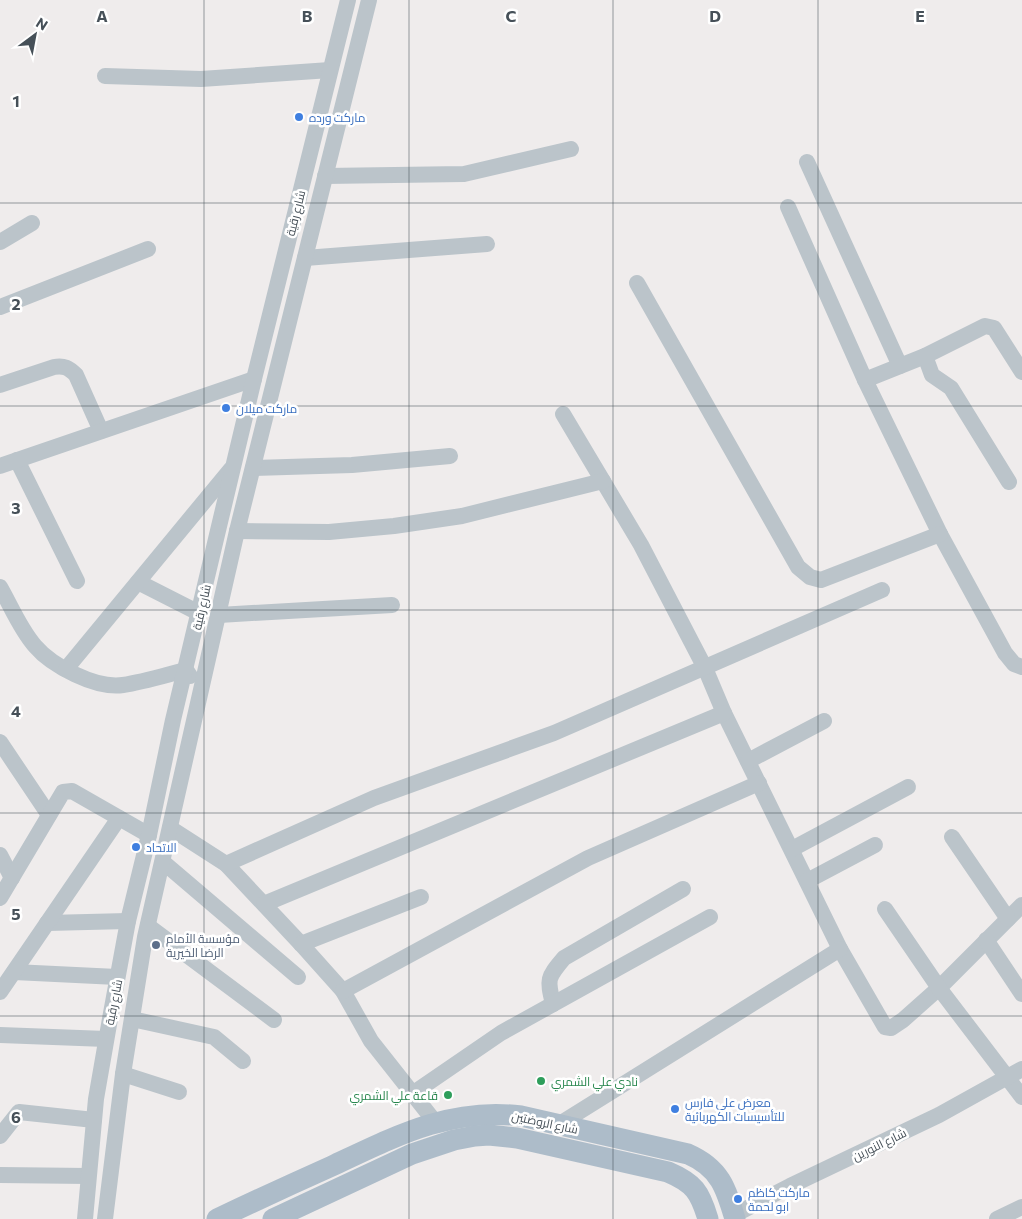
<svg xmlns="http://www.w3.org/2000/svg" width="1022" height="1219" font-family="Commissioner,Cairo,sans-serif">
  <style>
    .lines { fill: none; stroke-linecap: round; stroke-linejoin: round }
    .minor { stroke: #bbc4ca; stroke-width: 16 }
    .major { stroke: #adbcc9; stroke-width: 21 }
    .grid { fill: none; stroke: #465058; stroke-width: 1; stroke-opacity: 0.55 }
    .shop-dot { fill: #3f7fe0; stroke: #fff; stroke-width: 2 }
    .service-dot { fill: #5c6f8a; stroke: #fff; stroke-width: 2 }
    .leisure-dot { fill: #2e9e5b; stroke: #fff; stroke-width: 2 }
    .labels { text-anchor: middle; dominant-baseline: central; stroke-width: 5; stroke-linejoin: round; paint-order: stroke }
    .shop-label { font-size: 12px; fill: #366cbe; stroke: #fff; text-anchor: start }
    .street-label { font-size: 12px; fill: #465058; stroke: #fff }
    .service-label { font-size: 12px; fill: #4e5e75; stroke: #fff; text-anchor: start }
    .leisure-label { font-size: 12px; fill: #27864d; stroke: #fff; text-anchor: start }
    .grid-label { font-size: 16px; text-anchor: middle; font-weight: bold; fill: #465058; stroke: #fff; stroke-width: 5; stroke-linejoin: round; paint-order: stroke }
  </style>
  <rect width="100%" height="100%" fill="#efecec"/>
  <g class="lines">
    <g class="minor">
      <polyline points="105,76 201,79 330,70"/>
      <polyline points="807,162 900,366"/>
      <polyline points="325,176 464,174 571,149"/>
      <polyline points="788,207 865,380 940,534 1005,653 1014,664 1022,667"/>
      <polyline points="0,242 32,223"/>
      <polyline points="305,258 487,244"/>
      <polyline points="637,283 798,567 810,577 821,580 940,534"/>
      <polyline points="0,307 148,249"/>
      <polyline points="925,356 932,375 951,388 1009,482"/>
      <polyline points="865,380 925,356 985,326 994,328 1022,372"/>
      <path d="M0,385L54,367C64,365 69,368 76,375L101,431"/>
      <polyline points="563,414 641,545 705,668 724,713 840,949 885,1027 891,1028 903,1020 939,988 1022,905"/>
      <polyline points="17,460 77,581"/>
      <polyline points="0,466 254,379"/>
      <polyline points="253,468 352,465 450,456"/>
      <polyline points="237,531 329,532 394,526 462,516 603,481"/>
      <polyline points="138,582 199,613"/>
      <path d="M0,587C11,606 20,629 35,646C52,666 96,689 123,685C144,682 166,675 186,670L190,676"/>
      <polyline points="219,615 392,605"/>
      <polyline points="66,669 231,469"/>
      <polyline points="0,742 49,815"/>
      <polyline points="748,761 824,721"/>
      <polyline points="170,828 226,864 301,944 343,991 371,1041 435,1122"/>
      <polyline points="952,837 1008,919"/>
      <polyline points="792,849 908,787"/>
      <polyline points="0,855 12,878"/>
      <polyline points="163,862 298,977"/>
      <polyline points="226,864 374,798 554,733 882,590"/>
      <polyline points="807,881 875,845"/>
      <polyline points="0,898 63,792 72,791 149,835"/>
      <polyline points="264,904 724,713"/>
      <polyline points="885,909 939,988 1022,1097"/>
      <polyline points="47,923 128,921"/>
      <polyline points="148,926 274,1020"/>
      <polyline points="986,940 1022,994"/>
      <polyline points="301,944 421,897"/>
      <polyline points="14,972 117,977"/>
      <polyline points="343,991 588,858 759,783"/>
      <polyline points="0,992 119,818"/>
      <path d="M553,1004C547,979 547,978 564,958L683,889"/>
      <polyline points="132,1019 214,1037 243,1061"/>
      <polyline points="0,1035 106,1039"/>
      <polyline points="123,1074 179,1092"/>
      <polyline points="412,1094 501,1033 710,917"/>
      <polyline points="558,1125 840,949"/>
      <polyline points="0,1136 19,1112 94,1120"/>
      <polyline points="0,1175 88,1176"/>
      <polyline points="734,1215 790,1186 939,1115 1022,1069"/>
      <polyline points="85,1219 96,1099 111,1013 128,921 149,835 173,720 254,379 348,0"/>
      <polyline points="105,1219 123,1074 145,937 237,531 369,0"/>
      <polyline points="997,1219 1022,1207"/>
    </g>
    <g class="major">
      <path d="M217,1219C255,1201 294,1183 332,1166C394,1137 450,1107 521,1116L688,1154C720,1168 726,1188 735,1219"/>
      <path d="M273,1219L412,1154L454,1140L475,1136L489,1135L517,1138L668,1172C694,1183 700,1192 708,1219"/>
    </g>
  </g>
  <path class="grid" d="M204,0V1219M409,0V1219M613,0V1219M818,0V1219M0,203H1022M0,406H1022M0,610H1022M0,813H1022M0,1016H1022"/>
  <g class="shop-dot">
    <circle cx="299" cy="117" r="5"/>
    <circle cx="226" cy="408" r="5"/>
    <circle cx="136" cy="847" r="5"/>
    <circle cx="675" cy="1109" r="5"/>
    <circle cx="738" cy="1199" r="5"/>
  </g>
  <circle class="service-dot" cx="156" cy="945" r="5"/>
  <g class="leisure-dot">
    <circle cx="541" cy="1081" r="5"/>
    <circle cx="448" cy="1095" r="5"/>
  </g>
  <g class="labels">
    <g class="shop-label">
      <text x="309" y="117">ماركت ورده</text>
      <text x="236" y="408">ماركت ميلان</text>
      <text x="146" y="847">الاتحاد</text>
      <text x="685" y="1102">معرض علي فارس<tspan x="685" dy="14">للتأسيسات الكهربائية</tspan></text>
      <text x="748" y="1192">ماركت كاظم<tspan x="748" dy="14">ابو لحمة</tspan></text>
    </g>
    <g class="street-label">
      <text transform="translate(295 213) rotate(-76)">شارع رقية</text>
      <text transform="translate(201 607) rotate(-77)">شارع رقية</text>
      <text transform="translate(113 1002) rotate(-79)">شارع رقية</text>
      <text transform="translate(545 1122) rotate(12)">شارع الروضتين</text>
      <text transform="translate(879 1144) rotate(-26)">شارع النورين</text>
    </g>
    <g class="service-label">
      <text x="166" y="938">مؤسسة الأمام<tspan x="166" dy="14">الرضا الخيرية</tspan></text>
    </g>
    <g class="leisure-label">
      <text x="551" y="1081">نادي علي الشمري</text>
      <text x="438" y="1095" text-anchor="end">قاعة علي الشمري</text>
    </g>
  </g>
  <g class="grid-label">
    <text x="102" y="22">A</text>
    <text x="307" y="22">B</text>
    <text x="511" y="22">C</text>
    <text x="715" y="22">D</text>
    <text x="920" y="22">E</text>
    <text x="16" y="107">1</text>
    <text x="16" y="310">2</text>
    <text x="16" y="514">3</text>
    <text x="16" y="717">4</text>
    <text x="16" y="920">5</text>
    <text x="16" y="1123">6</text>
  </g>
  <g transform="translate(35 35) rotate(32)" stroke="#ffffff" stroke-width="4" paint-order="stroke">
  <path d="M0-4L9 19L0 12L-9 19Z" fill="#465058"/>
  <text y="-8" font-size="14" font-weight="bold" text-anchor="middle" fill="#465058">N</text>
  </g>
</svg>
